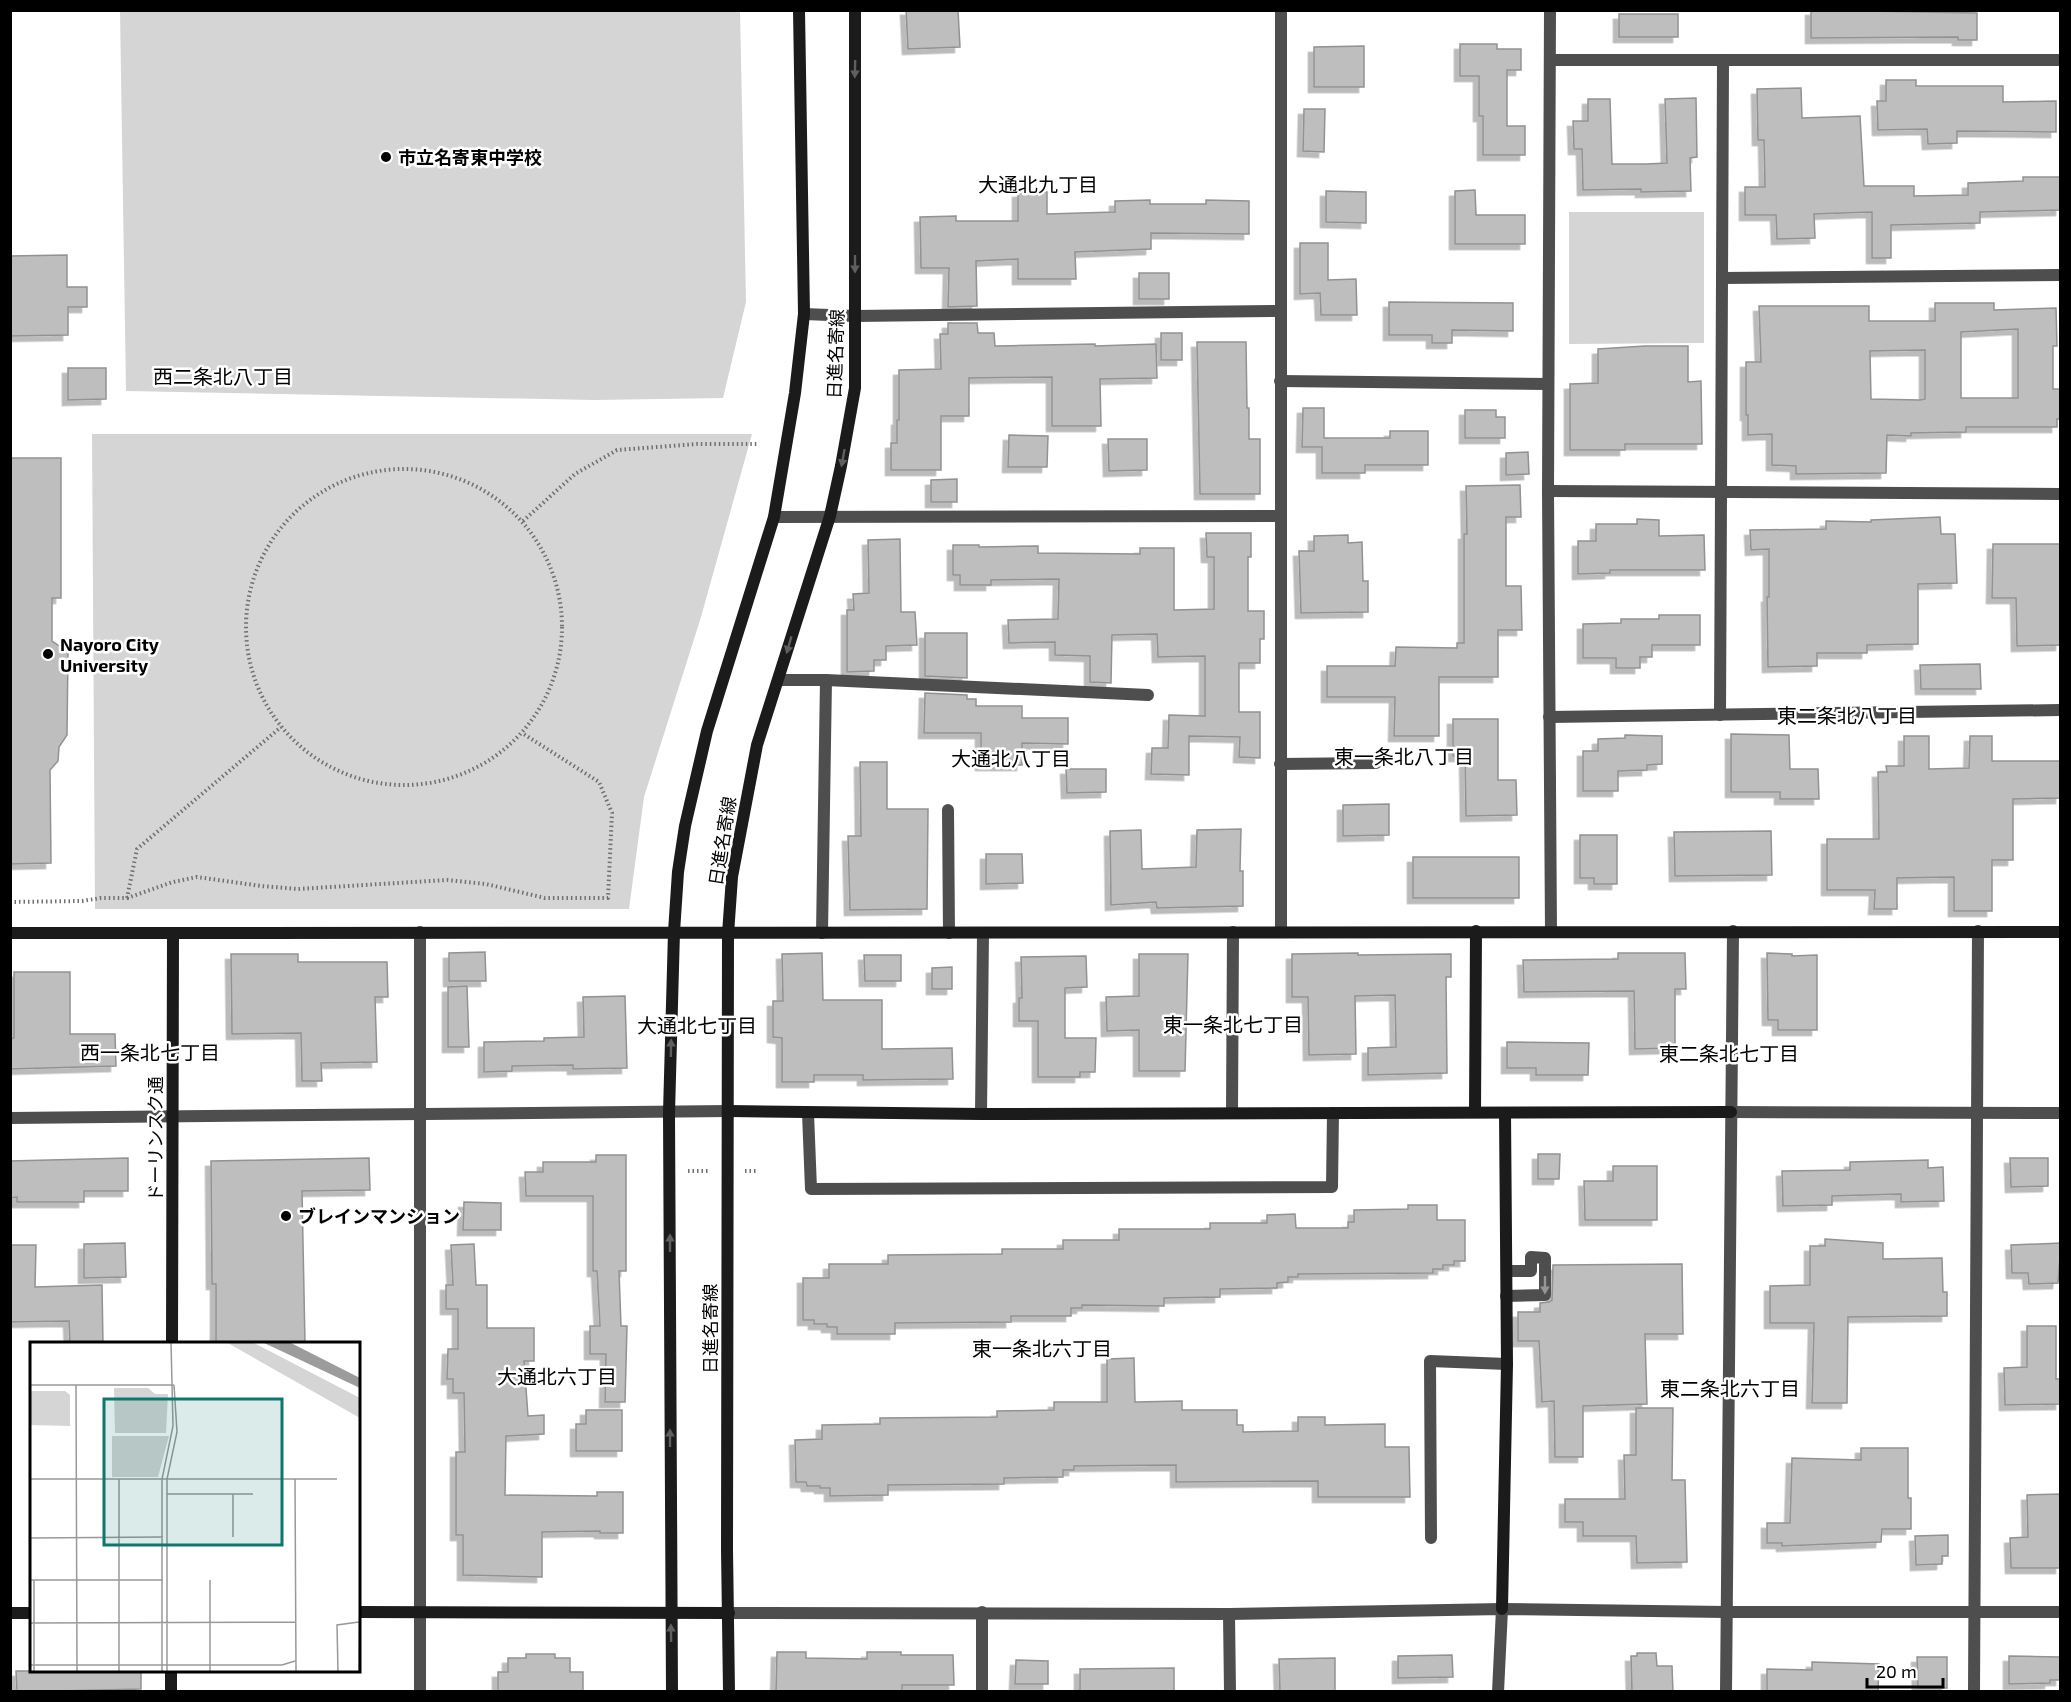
<svg xmlns="http://www.w3.org/2000/svg" width="2071" height="1702" font-family="'Exo 2','Noto Sans JP',sans-serif">
  <style>
    .green { fill: #d5d5d5 }
    .building { fill: #bebebe; stroke: #929292; stroke-width: 1.5; fill-rule: evenodd; filter: url(#shadow) }
    .lines { fill: none; stroke-linecap: round; stroke-linejoin: round }
    .path { stroke: #707070; stroke-width: 4; stroke-dasharray: 1.5 3; stroke-linecap: butt }
    .lane { stroke: #4e4e4e; stroke-width: 12 }
    .street { stroke: #4e4e4e; stroke-width: 12 }
    .secondary { stroke: #1b1b1b; stroke-width: 12 }
    .oneway { fill: #5f5f5f }
    .oneway2 { fill: #959595 }
    .poi-dot { fill: #000; stroke: #fff; stroke-width: 2 }
    .labels { text-anchor: middle; dominant-baseline: central; stroke-width: 5; stroke-linejoin: round; paint-order: stroke }
    .poi-label { font-size: 18px; font-weight: bold; fill: #000; stroke: #fff; text-anchor: start }
    .street-label { font-size: 18px; fill: #000; stroke: #fff }
    .neighbourhood-label { font-size: 20px; fill: #000; stroke: #fff }
    .inset-road { fill: none; stroke: #999; stroke-width: 1.5 }
    .view { fill: #0f766e; fill-opacity: 0.15; stroke: #0f766e; stroke-width: 3 }
    .inset-edge { fill: none; stroke: #000; stroke-width: 3 }
  </style>
  <defs>
    <filter id="shadow"><feDropShadow dx="-5.5" dy="5.5" stdDeviation="0" flood-color="#0004"/></filter>
  </defs>
  <rect width="100%" height="100%" fill="#fff"/>
  <g class="green">
    <polygon points="120,11 740,11 746,302 723,398 594,400 126,391"/>
    <polygon points="1569,212 1704,212 1704,343 1569,344"/>
    <polygon points="92,434 752,434 701,617 644,797 629,909 95,909"/>
  </g>
  <g class="building">
    <polygon points="906,10 958,10 960,47 908,49"/>
    <polygon points="1811,10 1977,13 1977,40 1958,40 1958,37 1811,38"/>
    <rect x="1619" y="14" width="59" height="23"/>
    <polygon points="1460,44 1497,44 1497,49 1521,49 1521,70 1507,70 1507,126 1525,126 1525,155 1483,155 1483,116 1479,116 1479,76 1460,76"/>
    <polygon points="1364,46 1364,87 1314,87 1314,47"/>
    <polygon points="1886,80 1916,80 1916,86 2003,86 2003,102 2056,101 2056,132 1957,131 1957,143 1928,144 1927,129 1878,130 1877,101 1886,101"/>
    <polygon points="1801,88 1802,118 1860,116 1864,186 1914,186 1914,196 1968,195 1968,183 2023,181 2023,177 2061,177 2061,210 1980,212 1980,223 1891,225 1891,258 1872,258 1872,212 1814,214 1815,238 1777,239 1776,215 1745,215 1745,187 1765,187 1764,140 1758,140 1757,89"/>
    <polygon points="1696,98 1697,157 1690,158 1691,191 1641,192 1641,189 1583,190 1582,149 1574,149 1573,121 1588,121 1588,99 1610,99 1612,164 1646,164 1667,163 1665,99"/>
    <polygon points="1304,109 1325,109 1324,152 1303,151"/>
    <polygon points="1475,190 1476,215 1525,215 1525,244 1455,244 1455,191"/>
    <polygon points="1326,191 1366,192 1366,223 1326,222"/>
    <polygon points="1018,192 1047,192 1047,214 1115,212 1115,201 1150,200 1150,204 1206,204 1206,200 1249,201 1249,234 1151,233 1151,249 1075,252 1076,279 1018,279 1018,259 976,261 977,306 948,307 949,268 921,268 920,217 956,216 956,221 1018,221"/>
    <polygon points="1300,243 1328,243 1328,280 1356,279 1357,315 1321,315 1320,293 1300,294"/>
    <polygon points="67,255 67,287 87,287 87,307 68,307 68,335 10,336 10,256"/>
    <rect x="1139" y="273" width="30" height="26"/>
    <polygon points="1389,302 1513,303 1513,331 1452,330 1452,343 1432,343 1432,335 1389,335"/>
    <path d="M1935,303H1994V310L2056,308L2057,346H2053V389H2061V419H2057V427H1966V432L1911,433V436L1887,435L1886,473L1796,474V466L1772,465V434L1748,435V415H1746V362H1761L1759,306H1869V321H1935ZM2018,329V398H1961V332ZM1925,350V399L1920,400L1871,399L1870,351Z"/>
    <polygon points="948,323 977,323 978,333 994,333 995,346 1095,344 1095,346 1156,344 1157,378 1100,379 1101,426 1052,426 1052,377 969,378 969,416 941,416 941,470 891,470 891,443 897,443 897,420 899,420 899,370 941,369 940,334 948,334"/>
    <rect x="1161" y="333" width="21" height="27"/>
    <polygon points="1197,342 1246,342 1247,408 1249,408 1249,439 1260,439 1260,494 1200,494"/>
    <polygon points="1645,346 1688,346 1688,382 1701,381 1702,444 1625,444 1625,450 1570,450 1570,384 1598,383 1598,349"/>
    <polygon points="68,368 106,368 106,399 68,400"/>
    <polygon points="1303,408 1324,408 1324,438 1390,438 1390,431 1428,431 1428,465 1365,465 1365,473 1322,473 1322,447 1302,447"/>
    <polygon points="1465,410 1496,410 1496,417 1505,417 1505,438 1465,438"/>
    <polygon points="1009,435 1048,436 1047,467 1008,467"/>
    <polygon points="1108,439 1147,439 1147,470 1109,471"/>
    <polygon points="1528,452 1529,474 1506,475 1506,453"/>
    <polygon points="10,458 61,458 61,598 52,598 52,641 68,652 67,735 59,747 58,761 50,770 51,863 10,864"/>
    <polygon points="957,479 957,502 931,502 931,480"/>
    <polygon points="1520,485 1521,517 1506,517 1506,586 1521,586 1522,630 1498,630 1498,677 1439,677 1439,736 1394,736 1395,697 1327,697 1327,666 1395,666 1396,647 1457,648 1457,643 1464,643 1464,534 1467,534 1466,486"/>
    <polygon points="1940,517 1941,534 1955,534 1957,583 1918,584 1918,644 1867,645 1867,653 1817,653 1817,666 1768,667 1767,597 1769,597 1769,549 1751,550 1750,530 1826,529 1826,521 1871,522 1871,520"/>
    <polygon points="1637,519 1659,520 1659,536 1704,535 1705,570 1610,570 1610,573 1578,574 1578,541 1596,541 1596,524 1637,524"/>
    <polygon points="1206,533 1251,533 1251,557 1248,557 1248,611 1264,611 1264,639 1260,639 1260,663 1239,663 1239,712 1260,712 1260,758 1239,757 1240,737 1189,736 1189,775 1151,774 1152,748 1168,748 1169,715 1205,716 1205,656 1158,657 1157,634 1112,635 1111,683 1090,682 1090,656 1055,655 1055,642 1009,643 1008,620 1058,619 1059,579 991,580 991,585 960,585 960,575 953,575 953,545 979,545 979,547 1038,546 1038,553 1140,554 1140,548 1174,548 1174,610 1214,609 1214,557 1207,557"/>
    <polygon points="1348,535 1348,543 1362,542 1363,581 1368,581 1368,612 1301,613 1299,551 1314,551 1314,536"/>
    <polygon points="900,539 901,612 915,612 917,645 886,646 886,660 874,660 874,671 847,672 847,610 854,610 853,594 869,593 868,540"/>
    <polygon points="1993,544 2060,544 2061,645 2017,646 2016,598 1992,598"/>
    <polygon points="1659,615 1700,615 1700,645 1652,645 1652,657 1640,657 1640,668 1616,668 1616,658 1583,658 1583,624 1621,623 1621,619 1659,619"/>
    <polygon points="925,633 967,633 967,678 925,676"/>
    <polygon points="1980,664 1981,689 1921,689 1920,665"/>
    <polygon points="925,693 967,695 967,699 976,699 976,706 1022,706 1022,718 1068,718 1068,744 1022,743 1022,765 981,765 981,733 924,733"/>
    <polygon points="1453,719 1498,719 1498,780 1516,780 1517,815 1466,816 1465,756 1453,756"/>
    <polygon points="1731,734 1789,735 1790,769 1818,769 1819,799 1780,799 1780,792 1731,792"/>
    <polygon points="1625,735 1662,736 1662,764 1647,765 1647,770 1618,771 1618,791 1583,791 1583,751 1598,751 1598,739 1625,738"/>
    <polygon points="1904,736 1929,736 1929,769 1969,768 1970,736 1992,736 1992,761 2061,761 2061,798 2013,799 2013,860 1992,860 1992,911 1954,911 1954,877 1897,878 1897,909 1874,909 1875,890 1827,890 1827,839 1879,839 1878,772 1887,772 1886,766 1904,766"/>
    <polygon points="860,762 887,762 887,809 928,809 927,909 850,910 848,836 861,836"/>
    <polygon points="1066,769 1106,769 1106,792 1067,793"/>
    <polygon points="1389,804 1389,835 1343,836 1343,805"/>
    <polygon points="1241,829 1240,871 1243,871 1243,906 1157,908 1156,902 1111,905 1110,831 1141,830 1142,869 1196,867 1197,830"/>
    <polygon points="1771,831 1772,875 1675,876 1674,832"/>
    <polygon points="1580,835 1617,835 1617,884 1594,884 1594,878 1580,878"/>
    <polygon points="986,854 1022,854 1023,883 986,884"/>
    <rect x="1413" y="857" width="106" height="41"/>
    <polygon points="485,952 486,981 449,981 449,953"/>
    <polygon points="822,953 823,1000 882,1000 882,1049 952,1048 953,1079 863,1080 863,1075 814,1075 814,1082 782,1082 782,1038 773,1037 773,1001 783,1001 782,954"/>
    <polygon points="1358,953 1358,955 1451,954 1451,977 1446,977 1447,1073 1368,1075 1368,1048 1396,1047 1395,995 1355,996 1356,1054 1309,1055 1308,997 1292,997 1292,954"/>
    <polygon points="1618,953 1685,953 1686,989 1675,989 1675,1048 1635,1049 1634,991 1524,992 1523,960 1618,959"/>
    <polygon points="1767,953 1792,954 1792,956 1817,955 1817,1030 1778,1030 1778,1020 1768,1020"/>
    <polygon points="231,954 298,954 298,962 387,962 388,997 375,997 377,1062 321,1063 322,1081 302,1081 301,1033 232,1034"/>
    <polygon points="1139,954 1188,954 1185,1071 1139,1071 1139,1030 1107,1031 1106,997 1139,996"/>
    <polygon points="864,955 901,955 901,981 865,981"/>
    <polygon points="1086,956 1087,987 1065,988 1065,1038 1096,1038 1095,1072 1080,1072 1080,1077 1038,1077 1038,1021 1019,1021 1019,998 1022,998 1021,957"/>
    <polygon points="952,967 952,989 932,989 932,968"/>
    <polygon points="14,972 70,972 70,1034 115,1034 116,1066 10,1069 10,1039 14,1038"/>
    <polygon points="467,986 469,1047 448,1047 448,987"/>
    <polygon points="625,996 627,1068 573,1069 573,1065 512,1066 512,1071 484,1072 484,1042 544,1041 544,1038 584,1037 583,997"/>
    <polygon points="1507,1042 1589,1043 1588,1075 1536,1075 1536,1068 1507,1068"/>
    <polygon points="1538,1154 1560,1154 1559,1179 1538,1179"/>
    <polygon points="596,1155 626,1155 626,1271 619,1271 621,1326 627,1326 625,1402 605,1402 606,1354 590,1354 590,1326 600,1326 597,1271 593,1271 593,1196 526,1196 525,1172 543,1172 543,1162 596,1162"/>
    <polygon points="128,1158 128,1191 84,1191 84,1202 17,1202 17,1197 10,1198 10,1161"/>
    <polygon points="369,1158 370,1190 302,1191 305,1344 216,1344 216,1284 212,1284 211,1161"/>
    <polygon points="2010,1158 2048,1158 2048,1186 2011,1187"/>
    <polygon points="1928,1160 1928,1168 1943,1167 1944,1201 1901,1202 1901,1194 1832,1196 1832,1205 1783,1206 1782,1171 1850,1170 1850,1162"/>
    <polygon points="1613,1166 1657,1166 1657,1220 1585,1220 1584,1181 1613,1181"/>
    <polygon points="464,1202 501,1203 501,1230 463,1230"/>
    <polygon points="1408,1205 1437,1205 1437,1220 1465,1220 1465,1261 1454,1261 1454,1265 1443,1265 1443,1269 1433,1269 1433,1273 1298,1274 1298,1277 1288,1277 1288,1282 1277,1283 1277,1288 1220,1289 1220,1297 1164,1298 1164,1306 1082,1305 1082,1308 1071,1308 1071,1316 1011,1316 1011,1322 895,1323 895,1334 837,1334 837,1327 827,1327 827,1324 814,1324 814,1320 803,1320 803,1278 829,1278 829,1264 888,1264 888,1255 1002,1254 1002,1249 1063,1249 1063,1240 1119,1240 1119,1229 1210,1229 1210,1223 1267,1223 1267,1215 1295,1214 1296,1228 1348,1228 1348,1222 1354,1222 1354,1210 1408,1209"/>
    <polygon points="1825,1239 1883,1243 1883,1259 1942,1258 1943,1292 1947,1292 1947,1316 1848,1317 1847,1403 1812,1403 1814,1323 1770,1323 1770,1286 1810,1285 1810,1246 1825,1246"/>
    <polygon points="125,1243 126,1277 84,1278 84,1244"/>
    <polygon points="2061,1243 2058,1283 2029,1284 2028,1273 2012,1273 2011,1245"/>
    <polygon points="474,1244 476,1285 487,1285 487,1328 534,1328 534,1361 524,1361 528,1416 544,1415 544,1434 506,1436 505,1495 597,1496 597,1492 623,1492 623,1533 600,1533 600,1531 542,1532 542,1577 463,1575 463,1535 456,1535 456,1452 465,1452 464,1393 453,1393 453,1379 447,1379 448,1349 458,1349 458,1309 446,1309 446,1285 453,1285 451,1245"/>
    <polygon points="10,1245 36,1245 35,1287 102,1285 103,1344 70,1344 69,1321 10,1322"/>
    <polygon points="1682,1264 1683,1334 1645,1334 1647,1404 1583,1406 1583,1457 1555,1457 1554,1401 1542,1402 1539,1341 1518,1341 1518,1312 1540,1312 1540,1303 1549,1302 1552,1300 1553,1265"/>
    <polygon points="2027,1326 2056,1326 2056,1379 2061,1379 2061,1404 2005,1405 2004,1368 2027,1367"/>
    <polygon points="1134,1358 1135,1402 1182,1401 1182,1410 1237,1410 1237,1425 1243,1425 1243,1432 1298,1431 1298,1417 1325,1417 1325,1425 1385,1424 1385,1447 1409,1447 1410,1497 1318,1497 1318,1481 1176,1482 1176,1465 1074,1466 1074,1470 1063,1470 1063,1477 1004,1478 1004,1484 888,1485 888,1495 830,1496 830,1488 820,1488 820,1486 807,1486 806,1482 796,1482 795,1440 822,1439 822,1425 880,1424 880,1418 997,1417 997,1411 1054,1410 1054,1402 1107,1402 1107,1359"/>
    <polygon points="1636,1408 1673,1408 1672,1480 1685,1480 1687,1562 1637,1563 1636,1536 1583,1536 1583,1522 1565,1522 1565,1499 1625,1499 1624,1455 1636,1455"/>
    <polygon points="586,1410 622,1410 622,1451 576,1451 576,1424 586,1424"/>
    <polygon points="1861,1448 1908,1448 1908,1498 1911,1498 1911,1529 1882,1529 1881,1542 1782,1546 1782,1543 1767,1543 1767,1523 1790,1523 1792,1458 1861,1460"/>
    <polygon points="2061,1494 2061,1568 2011,1568 2010,1538 2028,1537 2027,1495"/>
    <polygon points="1948,1535 1948,1556 1942,1556 1942,1564 1916,1565 1915,1536"/>
    <polygon points="777,1652 806,1652 806,1658 867,1659 867,1652 901,1652 901,1655 953,1655 954,1685 902,1685 902,1692 776,1692"/>
    <polygon points="1637,1653 1656,1653 1657,1666 1672,1666 1673,1692 1632,1692 1631,1656 1637,1656"/>
    <polygon points="526,1654 555,1654 555,1658 570,1658 570,1672 583,1672 583,1692 498,1692 498,1672 508,1672 508,1658 526,1658"/>
    <polygon points="1452,1655 1453,1677 1398,1678 1398,1656"/>
    <polygon points="2009,1656 2061,1657 2061,1680 2050,1680 2050,1683 2009,1684"/>
    <polygon points="1917,1657 1947,1657 1947,1688 1918,1688"/>
    <polygon points="1335,1658 1335,1692 1280,1692 1279,1659"/>
    <polygon points="1016,1660 1048,1661 1048,1684 1015,1684"/>
    <polygon points="1812,1662 1879,1664 1878,1692 1767,1692 1767,1669 1812,1670"/>
    <polygon points="1174,1668 1174,1692 1080,1692 1080,1669"/>
    <polygon points="16,1671 141,1671 141,1689 17,1692"/>
  </g>
  <g class="lines">
    <g class="path">
      <circle cx="404" cy="627" r="158"/>
      <polyline points="523,521 575,474 617,450 697,444 757,444"/>
      <polyline points="127,898 173,882 197,877 261,886 298,889 447,880 486,884 545,898 608,898 612,813 599,782 522,733"/>
      <polyline points="10,902 82,901 101,898 127,898 137,849 281,727"/>
      <polyline points="688,1171 710,1171"/>
      <polyline points="745,1171 756,1171"/>
    </g>
    <g class="lane">
      <polyline points="1280,381 1548,384"/>
      <polyline points="1280,764 1376,763"/>
      <polyline points="948,810 949,933"/>
      <polyline points="808,1113 811,1189 1332,1187 1333,1113"/>
      <polyline points="1506,1296 1545,1295 1545,1258 1531,1257 1531,1271 1507,1271"/>
      <polyline points="1431,1538 1430,1361 1507,1364"/>
    </g>
    <g class="street">
      <polyline points="1281,10 1281,932"/>
      <polyline points="1550,10 1548,491 1551,931"/>
      <polyline points="1551,60 2060,60"/>
      <polyline points="1722,278 2060,275"/>
      <polyline points="804,314 855,316 1280,311"/>
      <polyline points="1548,491 2060,494"/>
      <polyline points="774,517 1280,516"/>
      <polyline points="779,680 826,680 1148,695"/>
      <polyline points="1720,715 1723,61"/>
      <polyline points="1549,717 2060,710"/>
      <polyline points="822,933 826,680"/>
      <polyline points="1731,1112 2060,1113"/>
      <polyline points="1232,1113 1233,932"/>
      <polyline points="981,1114 983,933"/>
      <polyline points="10,1118 729,1111"/>
      <polyline points="982,1612 982,1692"/>
      <polyline points="729,1613 1229,1614 1502,1609 1725,1612 2060,1612"/>
      <polyline points="1229,1614 1230,1692"/>
      <polyline points="420,1692 420,932"/>
      <polyline points="1498,1692 1502,1609"/>
      <polyline points="1726,1692 1733,931"/>
      <polyline points="1974,1692 1978,931"/>
    </g>
    <g class="secondary">
      <polyline points="10,933 2060,932"/>
      <polyline points="729,1111 981,1114 1731,1112"/>
      <polyline points="1475,1112 1476,931"/>
      <polyline points="172,1344 173,934"/>
      <polyline points="1502,1609 1507,1364 1505,1113"/>
      <polyline points="358,1612 729,1613"/>
      <polyline points="10,1613 32,1613"/>
      <polyline points="171,1670 171,1692"/>
      <polyline points="672,1692 669,1113 674,932 678,872 685,826 707,731 774,517 795,393 804,314 799,10"/>
      <polyline points="729,1692 727,1549 728,934 732,877 757,745 830,516 841,466 855,388 855,10"/>
    </g>
  </g>
  <defs><path id="oneway-solid" d="M-6-.8H1V-3.2L6.5 0L1 3.2V.8H-6Z" transform="scale(1.5)"/></defs>
  <g class="oneway">
    <use href="#oneway-solid" transform="translate(855 69) rotate(91)"/>
    <use href="#oneway-solid" transform="translate(855 264) rotate(90)"/>
    <use href="#oneway-solid" transform="translate(843 458) rotate(100)"/>
    <use href="#oneway-solid" transform="translate(789 645) rotate(106)"/>
    <use href="#oneway-solid" transform="translate(671 1048) rotate(-89)"/>
    <use href="#oneway-solid" transform="translate(670 1243) rotate(-90)"/>
    <use href="#oneway-solid" transform="translate(670 1438) rotate(-90)"/>
    <use href="#oneway-solid" transform="translate(671 1633) rotate(-91)"/>
  </g>
  <use class="oneway2" href="#oneway-solid" transform="translate(1545 1285) rotate(90)"/>
  <g class="poi-dot">
    <circle cx="386" cy="157" r="6"/>
    <circle cx="48" cy="654" r="6"/>
    <circle cx="286" cy="1216" r="6"/>
  </g>
  <g class="labels">
    <g class="poi-label">
      <text x="398" y="157">市立名寄東中学校</text>
      <text x="60" y="644">Nayoro City<tspan x="60" dy="21">University</tspan></text>
      <text x="298" y="1216">ブレインマンション</text>
    </g>
    <g class="street-label">
      <text transform="translate(835 354) rotate(-88)">日進名寄線</text>
      <text transform="translate(722 841) rotate(-81)">日進名寄線</text>
      <text transform="translate(155 1139) rotate(-90)">ドーリンスク通</text>
      <text transform="translate(710 1329) rotate(-90)">日進名寄線</text>
    </g>
    <g class="neighbourhood-label">
      <text x="1038" y="184">大通北九丁目</text>
      <text x="223" y="376">西二条北八丁目</text>
      <text x="1847" y="715">東二条北八丁目</text>
      <text x="1404" y="756">東一条北八丁目</text>
      <text x="1011" y="758">大通北八丁目</text>
      <text x="1233" y="1024">東一条北七丁目</text>
      <text x="697" y="1025">大通北七丁目</text>
      <text x="150" y="1052">西一条北七丁目</text>
      <text x="1729" y="1053">東二条北七丁目</text>
      <text x="1042" y="1348">東一条北六丁目</text>
      <text x="557" y="1376">大通北六丁目</text>
      <text x="1730" y="1388">東二条北六丁目</text>
    </g>
  </g>
  <g transform="translate(30 1342)">
    <rect width="330" height="330" fill="#fff"/>
    <path d="M196,0H222L330,56V76ZM84,46H118L125,52H138L136,91H85ZM0,49H35L40,53V84L0,83ZM82,94H139L128,135H82Z" fill="#d5d5d5"/>
    <path d="M232,0H259L330,36V46Z" fill="#9c9c9c"/>
    <path class="inset-road" d="M0,43H144M46,43L47,330M0,137H307M89,137V330M265,137L266,330M137,152H223M203,195V152M0,196L133,195M0,238H133M4,238V330M180,238V330M0,281L265,280M0,323H252L265,319M132,330V137L143,84L141,0M137,330V137L147,90L144,43M308,330L307,283L329,280M329,330L330,247"/>
    <path class="view" d="M74,57H252V203H74Z"/>
    <rect width="330" height="330" class="inset-edge"/>
  </g>
  <rect width="2071" height="1702" fill="none" stroke="#000000" stroke-width="24"/>
  <path d="M1867 1678v9h76v-9" fill="none" stroke="#000000" stroke-width="3"/>
  <text x="1876" y="1678" font-size="18" fill="#000000" stroke="#ffffff" stroke-width="4.5" paint-order="stroke">20 m</text>
</svg>
